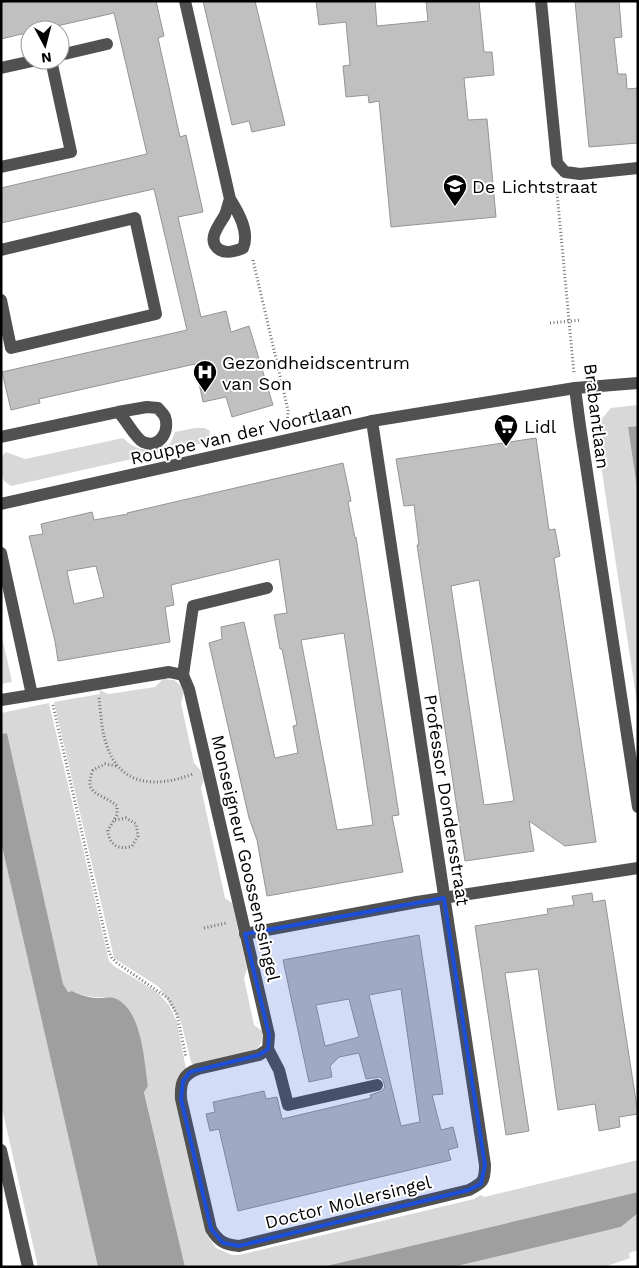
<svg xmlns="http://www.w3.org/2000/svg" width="639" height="1268" font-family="'Work Sans',sans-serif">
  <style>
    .green { fill: #d8d8d8 }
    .water { fill: #9f9f9f }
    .building { fill: #c0c0c0; stroke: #959595; fill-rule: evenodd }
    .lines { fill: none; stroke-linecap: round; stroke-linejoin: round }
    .path { stroke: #737373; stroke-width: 3; stroke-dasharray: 1 2.5; stroke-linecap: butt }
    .minor { stroke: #515151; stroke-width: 12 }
    .marked { fill: #1d4ed8; fill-opacity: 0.2; stroke: #1d4ed8; stroke-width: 4; stroke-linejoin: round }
    .labels { text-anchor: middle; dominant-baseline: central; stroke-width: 4; stroke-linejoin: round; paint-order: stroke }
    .poi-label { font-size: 18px; fill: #000; stroke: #fff; text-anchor: start }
    .street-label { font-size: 18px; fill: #000; stroke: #fff }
  </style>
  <rect width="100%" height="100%" fill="#fff"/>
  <g class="green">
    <polygon points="638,405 638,426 628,427 638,495 638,709 599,452 604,451 601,432 596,432 595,427 611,408"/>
    <path d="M195,428H205L210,431L208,442L11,486L4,481L1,473V457L6,452L25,459L123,438C141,455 148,449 170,444L175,432Z"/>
    <polygon points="1,632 12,682 1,684"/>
    <path d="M163,679L174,680L182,687L184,692L181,703L194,763L202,772L204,779L201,788L225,898L232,903L247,969L244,978L254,1025L262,1031C263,1039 262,1044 256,1050L192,1065L181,1022L159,987L114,958L54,702L100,694L99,690L109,694L155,687Z"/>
    <path d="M49,703L109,961L114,966L157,992L169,1005L177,1022L186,1069L190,1161L207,1235L216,1248L232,1255H239L474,1199L481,1195L484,1197L638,1160V1192L322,1267H185L144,1091L148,1086L105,997C93,998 83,996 72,991L67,992L63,984L7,733L1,734V713Z"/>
    <polygon points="1,842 98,1267 38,1267 1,1104"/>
    <polygon points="638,1213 638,1250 629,1253 630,1258 604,1267 453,1267 621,1227"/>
  </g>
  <g class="water">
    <polygon points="638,426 638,495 628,427"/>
    <path d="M7,733L63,984L68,992L72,991C80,995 89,998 98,998C104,998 109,997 114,998C142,1008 144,1061 148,1086L144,1092L185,1267H98L1,842V734Z"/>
    <polygon points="638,1192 638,1213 621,1227 453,1267 322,1267"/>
  </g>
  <g class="building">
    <polygon points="9,1 156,1 164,36 158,38 180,137 186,135 203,212 178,217 201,317 226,311 231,332 249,326 273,405 232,417 226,397 203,402 195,364 39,399 40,403 11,410 2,372 187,330 154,189 1,223 1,188 147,154 114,13 39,30 30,30 30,32 1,39 1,3"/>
    <polygon points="203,1 255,1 285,125 252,132 249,121 232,125"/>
    <polygon points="316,1 375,1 377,26 428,21 426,1 479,1 484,52 492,52 494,75 464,78 468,120 487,119 496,217 391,227 379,101 369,103 368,95 346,97 343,66 350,65 346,22 319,25"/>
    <polygon points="575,1 619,1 622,37 614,38 618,74 626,74 627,89 638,88 638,143 589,147"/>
    <path d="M536,438L549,530L555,529L560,556L554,558L596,842L565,846L529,821L534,851L465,861L417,545H419L414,505L404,506L396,459ZM479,580L514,801L484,805L451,586Z"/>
    <path d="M343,463L351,501L348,502L355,538L356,537L399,815L392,816L403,872L267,896L257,840L249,818L209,643L222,639L221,627L244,622L275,758L298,753L293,726L297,725L282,649H280L274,615L287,613L279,559L171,585L174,605L165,607L170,642L58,661L55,641L29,536L43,534L41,524L92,512L94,520L128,514L127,513ZM96,566L104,597L74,604L67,571ZM344,633L373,825L337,830L301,640Z"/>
    <polygon points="592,893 593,902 605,900 638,1114 619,1117 620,1127 599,1131 595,1104 558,1110 538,969 505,973 529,1131 506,1135 475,926 548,914 547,909 574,905 572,896"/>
    <path d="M419,935L443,1094L432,1095L441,1130L453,1127L458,1147L448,1150L451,1160L238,1211L219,1129L210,1131L206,1114L215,1112L213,1102L264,1091L266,1099L277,1097L282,1119L371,1098L370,1095L382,1091L385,1087L383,1080L380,1077L366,1079L359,1053L339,1057L330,1066L332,1077L309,1082L283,960ZM401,989L420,1122L401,1126L369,995ZM349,999L359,1037L325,1046L316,1005Z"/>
  </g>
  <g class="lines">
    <g class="path">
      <polyline points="558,183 557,192 574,374"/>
      <polyline points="253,260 288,410 287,425"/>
      <polyline points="550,323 581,320"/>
      <path d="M99,698C101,713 101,729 106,743C119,787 156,788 193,774"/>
      <polyline points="53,705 109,952 112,958 117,963 169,999 177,1015 186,1057"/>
      <path d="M115,820L126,818L136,824L138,836L132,846C119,851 108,844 108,830L117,815V806C103,793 82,796 93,770L105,764L117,766"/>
      <polyline points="204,928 227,923"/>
    </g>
    <g class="minor">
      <path d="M185,1L230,199C238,212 250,232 243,248C236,251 227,254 220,250C205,241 220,224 225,215C227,210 228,204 230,199"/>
      <polyline points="541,1 557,163 565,172 580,174 638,168"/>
      <polyline points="60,55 107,44"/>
      <polyline points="1,68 37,60"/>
      <polyline points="1,167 71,152 51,60"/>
      <polyline points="1,250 135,218 156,314 11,348 1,300"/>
      <polyline points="575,388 580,426 638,807"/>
      <path d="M1,437L118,412L147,407L158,408C160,411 164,414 165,417C170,432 159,449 143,442C135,438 126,419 118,412"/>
      <polyline points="1,504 372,421 575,388 638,383"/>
      <path d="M1,553L32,695L169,672L183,675L189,689L269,1035L268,1049L259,1055L198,1069C183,1074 180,1083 181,1099L211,1229C218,1241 225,1245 239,1246L469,1190C482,1183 485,1182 485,1165L372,421"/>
      <polyline points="183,675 193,606 267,588"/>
      <polyline points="1,700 32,695"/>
      <polyline points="245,934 417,902 638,868"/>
      <polyline points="268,1049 279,1070 288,1105 377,1085"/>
      <polyline points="1,1150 28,1267"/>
    </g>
  </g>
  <path class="marked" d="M444,898L485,1165L481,1184L469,1190L239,1246L223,1243L211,1229L181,1099L183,1081L190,1072L259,1055L268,1049L269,1035L245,934Z"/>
  <defs>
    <g id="school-pin" transform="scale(1.25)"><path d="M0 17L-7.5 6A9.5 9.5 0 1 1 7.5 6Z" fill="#000" stroke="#fff"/><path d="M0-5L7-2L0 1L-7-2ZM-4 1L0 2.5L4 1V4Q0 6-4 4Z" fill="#fff"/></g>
    <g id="hospital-pin" transform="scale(1.25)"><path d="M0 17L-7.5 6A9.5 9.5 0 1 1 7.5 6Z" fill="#000" stroke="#fff"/><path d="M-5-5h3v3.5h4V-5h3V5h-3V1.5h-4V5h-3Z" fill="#fff"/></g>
    <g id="supermarket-pin" transform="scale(1.25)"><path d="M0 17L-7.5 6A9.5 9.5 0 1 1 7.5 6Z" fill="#000" stroke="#fff"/><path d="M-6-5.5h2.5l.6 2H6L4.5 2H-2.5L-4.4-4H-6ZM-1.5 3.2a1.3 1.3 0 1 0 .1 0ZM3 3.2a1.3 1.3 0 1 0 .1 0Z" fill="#fff"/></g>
  </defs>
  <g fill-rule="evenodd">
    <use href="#school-pin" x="455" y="186"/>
    <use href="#hospital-pin" x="205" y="372"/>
    <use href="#supermarket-pin" x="506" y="426"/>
  </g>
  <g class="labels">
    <g class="poi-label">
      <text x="472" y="186">De Lichtstraat</text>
      <text x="222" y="362">Gezondheidscentrum<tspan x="222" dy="21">van Son</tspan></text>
      <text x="524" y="426">Lidl</text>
    </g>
    <g class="street-label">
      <text transform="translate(597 416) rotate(83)">Brabantlaan</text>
      <text transform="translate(241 433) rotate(-13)">Rouppe van der Voortlaan</text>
      <text transform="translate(447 800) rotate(81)">Professor Dondersstraat</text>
      <text transform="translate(246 858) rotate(77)">Monseigneur Goossenssingel</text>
      <text transform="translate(348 1202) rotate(-14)">Doctor Mollersingel</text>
    </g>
  </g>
  <rect width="639" height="1268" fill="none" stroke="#000000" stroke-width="5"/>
  <g transform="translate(45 45) rotate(173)"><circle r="24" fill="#ffffff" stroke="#999999"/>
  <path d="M0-4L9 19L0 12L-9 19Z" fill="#000000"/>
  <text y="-8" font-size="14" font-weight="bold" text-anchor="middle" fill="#000000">N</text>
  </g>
</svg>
